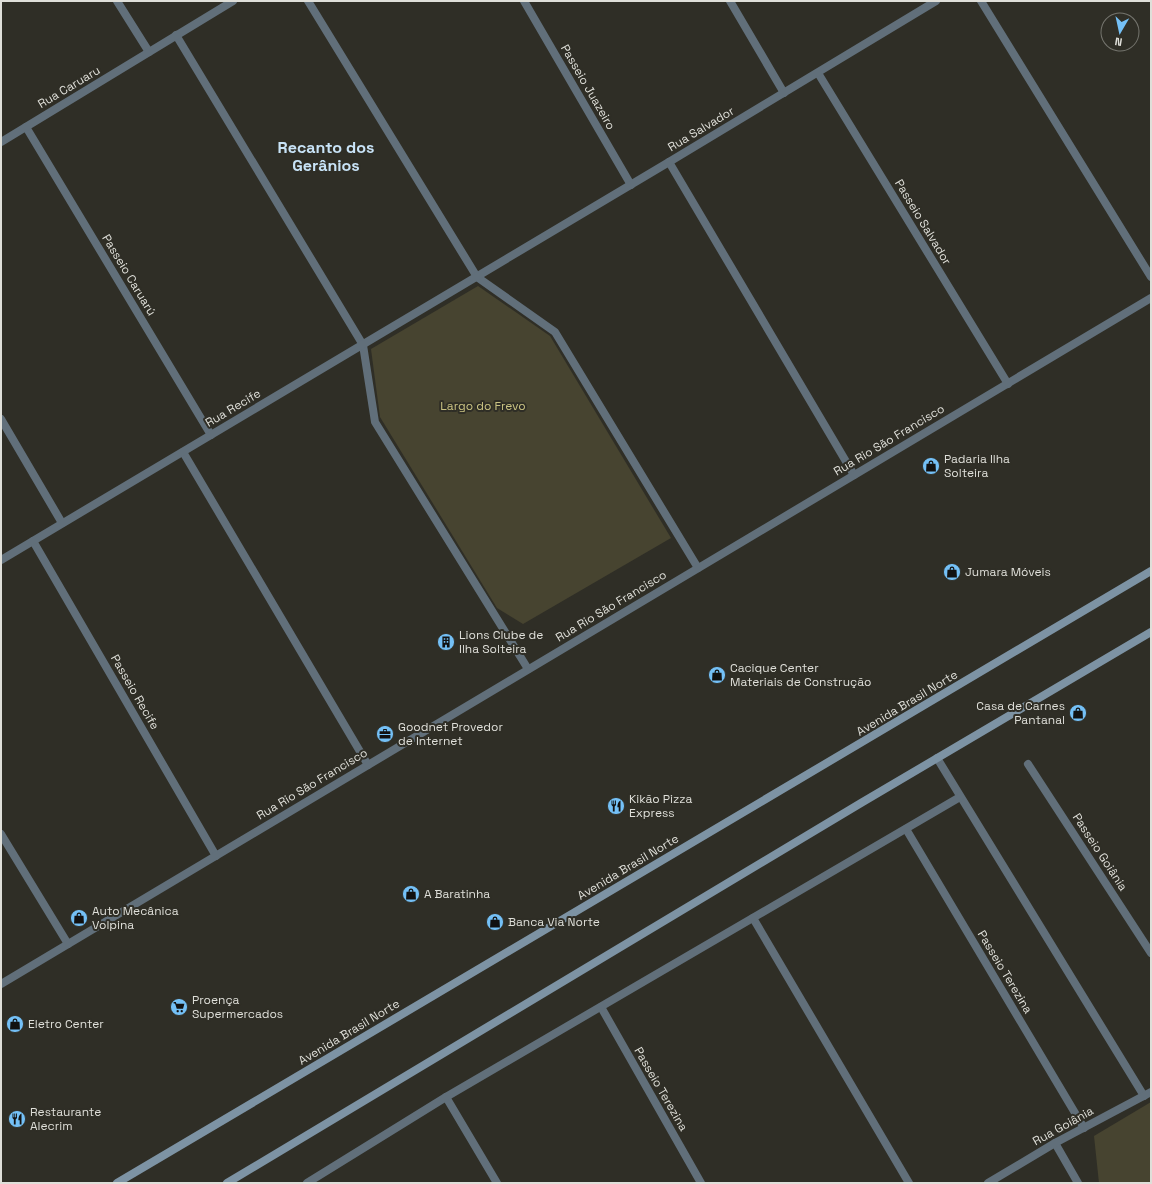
<svg xmlns="http://www.w3.org/2000/svg" width="1152" height="1184" font-family="'Space Grotesk',sans-serif">
  <style>
    .green { fill: #474430 }
    .lines { fill: none; stroke-linecap: round; stroke-linejoin: round }
    .minor { stroke: #616f7a; stroke-width: 8 }
    .secondary { stroke: #7d93a4; stroke-width: 8 }
    .labels { text-anchor: middle; dominant-baseline: central; stroke-width: 4; stroke-linejoin: round; paint-order: stroke }
    .street-label { font-size: 12px; fill: #dfdfd9; stroke: #2f2e26 }
    .park-label { font-size: 12px; fill: #c9c282; stroke: #2f2e26 }
    .poi-label { font-size: 12px; fill: #dfdfd9; stroke: #2f2e26; text-anchor: start }
    .district-label { font-size: 16px; font-weight: bold; fill: #c8e3f7; stroke: #2f2e26 }
  </style>
  <rect width="100%" height="100%" fill="#2f2e26"/>
  <g class="green">
    <polygon points="478,286 550,336 671,538 523,624 497,608 380,417 371,349"/>
    <polygon points="1151,1102 1151,1183 1099,1183 1094,1136"/>
  </g>
  <g class="lines">
    <g class="minor">
      <polyline points="117,1 149,52"/>
      <polyline points="308,1 477,277 555,332 698,568"/>
      <polyline points="524,1 631,185"/>
      <polyline points="730,1 784,93"/>
      <polyline points="981,1 1151,277"/>
      <polyline points="176,35 363,345 375,422 528,669"/>
      <polyline points="818,73 1008,384"/>
      <polyline points="26,127 211,435"/>
      <polyline points="1,142 233,1"/>
      <polyline points="669,162 854,475"/>
      <polyline points="1,419 62,523"/>
      <polyline points="183,452 368,765"/>
      <polyline points="33,541 216,856"/>
      <polyline points="1,560 669,162 936,1"/>
      <polyline points="937,758 1144,1096"/>
      <polyline points="1028,764 1151,953"/>
      <polyline points="906,829 1084,1128"/>
      <polyline points="1,834 68,944"/>
      <polyline points="753,918 909,1183"/>
      <polyline points="1,984 1151,298"/>
      <polyline points="601,1007 701,1183"/>
      <polyline points="446,1097 497,1183"/>
      <polyline points="1055,1143 1078,1183"/>
      <polyline points="307,1183 446,1097 960,797"/>
      <polyline points="988,1183 1055,1143 1151,1092"/>
    </g>
    <g class="secondary">
      <polyline points="117,1183 1151,571"/>
      <polyline points="227,1183 861,803 1151,632"/>
    </g>
  </g>
  <defs>
    <g id="shop-disc" transform="scale(0.9)"><circle r="9.5" fill="#74c0f6" stroke="#2f2e26"/><path d="M-5-2.5h2.3a2.7 3.5 0 0 1 5.4 0H5L5.5 6h-11ZM-1.5-2.5h3a1.5 2.3 0 0 0-3 0Z" fill="#111"/></g>
    <g id="building-disc" transform="scale(0.9)"><circle r="9.5" fill="#74c0f6" stroke="#2f2e26"/><path d="M-4-6H4V6H1V3H-1V6H-4ZM-2.5-4.3h1.7v1.8h-1.7ZM.8-4.3h1.7v1.8H.8ZM-2.5-1h1.7V.8h-1.7ZM.8-1h1.7V.8H.8Z" fill="#111"/></g>
    <g id="office-disc" transform="scale(0.9)"><circle r="9.5" fill="#74c0f6" stroke="#2f2e26"/><path d="M-6-3h4V-5.5h4V-3h4V5H-6ZM-1-4.5V-3h2v-1.5ZM-6 0V1H6V0Z" fill="#111"/></g>
    <g id="restaurant-disc" transform="scale(0.9)"><circle r="9.5" fill="#74c0f6" stroke="#2f2e26"/><path d="M-5-6h1v4h1v-4h1v4h1v-4h1v5L-1.5 .5V6h-2V.5L-5-1ZM5-6V6H3V1.5H1.5Q1.5-4 5-6Z" fill="#111"/></g>
    <g id="supermarket-disc" transform="scale(0.9)"><circle r="9.5" fill="#74c0f6" stroke="#2f2e26"/><path d="M-6-5.5h2.5l.6 2H6L4.5 2H-2.5L-4.4-4H-6ZM-1.5 3.2a1.3 1.3 0 1 0 .1 0ZM3 3.2a1.3 1.3 0 1 0 .1 0Z" fill="#111"/></g>
  </defs>
  <g fill-rule="evenodd">
    <use href="#shop-disc" x="931" y="466"/>
    <use href="#shop-disc" x="952" y="572"/>
    <use href="#building-disc" x="446" y="642"/>
    <use href="#shop-disc" x="717" y="675"/>
    <use href="#shop-disc" x="1078" y="713"/>
    <use href="#office-disc" x="385" y="734"/>
    <use href="#restaurant-disc" x="616" y="806"/>
    <use href="#shop-disc" x="411" y="894"/>
    <use href="#shop-disc" x="79" y="918"/>
    <use href="#shop-disc" x="495" y="922"/>
    <use href="#supermarket-disc" x="179" y="1007"/>
    <use href="#shop-disc" x="15" y="1024"/>
    <use href="#restaurant-disc" x="17" y="1119"/>
  </g>
  <g class="labels">
    <g class="street-label">
      <text transform="translate(69 87) rotate(-31)">Rua Caruaru</text>
      <text transform="translate(588 87) rotate(60)">Passeio Juazeiro</text>
      <text transform="translate(701 129) rotate(-31)">Rua Salvador</text>
      <text transform="translate(923 222) rotate(59)">Passeio Salvador</text>
      <text transform="translate(129 275) rotate(59)">Passeio Caruarú</text>
      <text transform="translate(233 408) rotate(-31)">Rua Recife</text>
      <text transform="translate(889 440) rotate(-31)">Rua Rio São Francisco</text>
      <text transform="translate(611 606) rotate(-31)">Rua Rio São Francisco</text>
      <text transform="translate(135 692) rotate(60)">Passeio Recife</text>
      <text transform="translate(907 703) rotate(-31)">Avenida Brasil Norte</text>
      <text transform="translate(312 784) rotate(-31)">Rua Rio São Francisco</text>
      <text transform="translate(1100 852) rotate(57)">Passeio Goiânia</text>
      <text transform="translate(628 867) rotate(-31)">Avenida Brasil Norte</text>
      <text transform="translate(1005 972) rotate(59)">Passeio Terezina</text>
      <text transform="translate(349 1032) rotate(-31)">Avenida Brasil Norte</text>
      <text transform="translate(661 1089) rotate(60)">Passeio Terezina</text>
      <text transform="translate(1063 1126) rotate(-29)">Rua Goiânia</text>
    </g>
    <g class="park-label">
      <text x="483" y="406">Largo do Frevo</text>
    </g>
    <g class="poi-label">
      <text x="944" y="459">Padaria Ilha<tspan x="944" dy="14">Solteira</tspan></text>
      <text x="965" y="572">Jumara Móveis</text>
      <text x="459" y="635">Lions Clube de<tspan x="459" dy="14">Ilha Solteira</tspan></text>
      <text x="730" y="668">Cacique Center<tspan x="730" dy="14">Materiais de Construção</tspan></text>
      <text x="1065" y="706" text-anchor="end">Casa de Carnes<tspan x="1065" dy="14">Pantanal</tspan></text>
      <text x="398" y="727">Goodnet Provedor<tspan x="398" dy="14">de Internet</tspan></text>
      <text x="629" y="799">Kikão Pizza<tspan x="629" dy="14">Express</tspan></text>
      <text x="424" y="894">A Baratinha</text>
      <text x="92" y="911">Auto Mecânica<tspan x="92" dy="14">Volpina</tspan></text>
      <text x="508" y="922">Banca Via Norte</text>
      <text x="192" y="1000">Proença<tspan x="192" dy="14">Supermercados</tspan></text>
      <text x="28" y="1024">Eletro Center</text>
      <text x="30" y="1112">Restaurante<tspan x="30" dy="14">Alecrim</tspan></text>
    </g>
    <g class="district-label">
      <text x="326" y="147">Recanto dos<tspan x="326" dy="18">Gerânios</tspan></text>
    </g>
  </g>
  <rect width="1152" height="1184" fill="none" stroke="#dfdfd9" stroke-width="4"/>
  <g transform="translate(1120 32) rotate(189)"><circle r="19" fill="#2f2e26" stroke="#75756e"/>
  <path d="M0-3L7 15L0 10L-7 15Z" fill="#74c0f6"/>
  <text y="-6" font-size="11" font-weight="bold" text-anchor="middle" fill="#dfdfd9">N</text>
  </g>
</svg>
